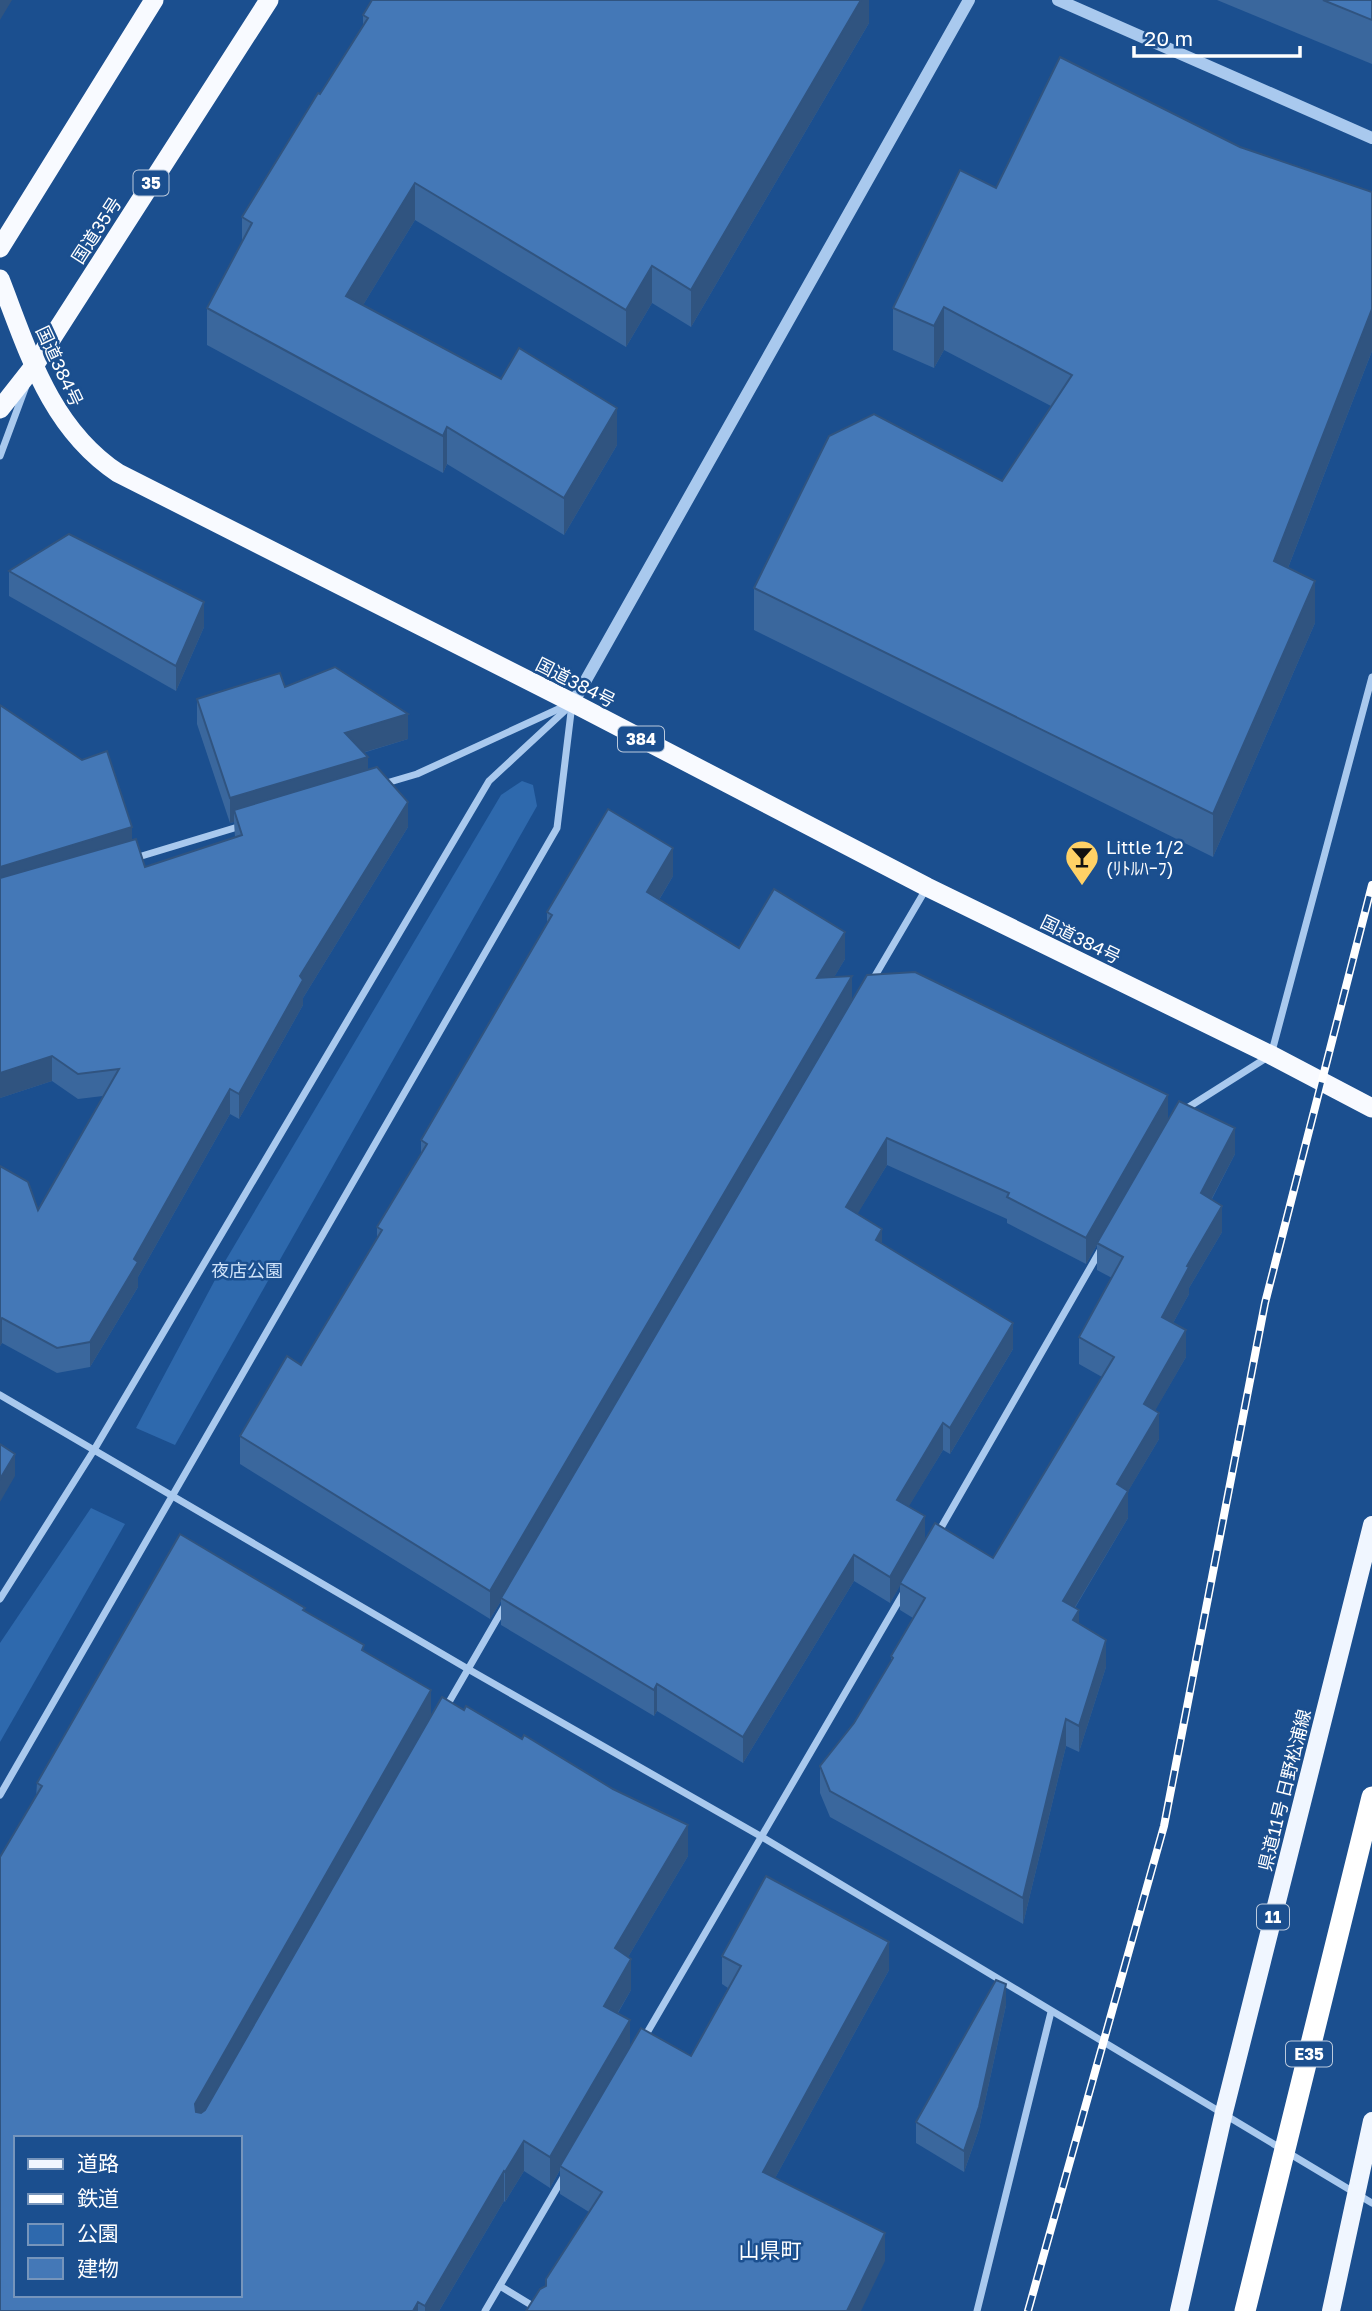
<svg xmlns="http://www.w3.org/2000/svg" width="1372" height="2311" font-family="'Golos Text','Noto Sans JP',sans-serif">
  <style>
    .green { fill: #2e69ad }
    .lines { fill: none; stroke-linecap: round; stroke-linejoin: round }
    .minor { stroke: #a9c9ee; stroke-width: 7 }
    .tertiary { stroke: #a9c9ee; stroke-width: 12 }
    .primary { stroke: #f0f6ff; stroke-width: 18 }
    .trunk { stroke: #f8faff; stroke-width: 19 }
    .rail-casing { stroke: #fff; stroke-width: 8 }
    .rail { stroke: #1b4f8f; stroke-width: 5; stroke-dasharray: 16; stroke-linecap: butt }
    .motorway-bridge { stroke: #fff; stroke-width: 21 }
    .wall { fill: #3a679d; fill-rule: evenodd }
    .shaded-wall { fill: #305480 }
    .building { fill: #4478b7; stroke: #305480; stroke-width: 2; fill-rule: evenodd }
    .labels { text-anchor: middle; dominant-baseline: central; stroke-width: 5; stroke-linejoin: round; paint-order: stroke }
    .shield { fill: #1b4f8f; stroke: #bbcadd; stroke-width: 2 }
    .shield-label { font-size: 16px; font-weight: bold; fill: #fff }
    .street-label { font-size: 18px; fill: #fff; stroke: #1b4f8f }
    .poi-label { font-size: 18px; fill: #fff; stroke: #1b4f8f; text-anchor: start }
    .park-label { font-size: 18px; fill: #cfe3fa; stroke: #1b4f8f }
    .quarter-label { font-size: 21px; fill: #fff; stroke: #1b4f8f }
  </style>
  <rect width="100%" height="100%" fill="#1b4f8f"/>
  <g class="green">
    <polygon points="522,781 533,785 537,806 175,1445 136,1428 224,1263 501,795"/>
    <polygon points="91,1508 125,1524 0,1742 0,1643"/>
  </g>
  <g class="lines">
    <g class="minor">
      <polyline points="0,456 26,386"/>
      <polyline points="383,784 417,774 565,706"/>
      <polyline points="135,858 241,826"/>
      <polyline points="872,981 926,889"/>
      <polyline points="1184,1110 1271,1055 1372,677"/>
      <polyline points="0,1395 468,1669 762,1837 1372,2203"/>
      <polyline points="938,1533 1101,1249"/>
      <polyline points="0,1599 94,1450 489,781 572,704"/>
      <polyline points="445,1709 504,1607"/>
      <polyline points="0,1795 557,828 572,704"/>
      <polyline points="644,2038 904,1592"/>
      <polyline points="500,2286 541,2311"/>
      <polyline points="485,2311 564,2176"/>
      <polyline points="977,2311 1051,2012"/>
    </g>
    <g class="tertiary">
      <polyline points="1058,0 1372,138"/>
      <polyline points="573,703 969,0"/>
    </g>
    <g class="primary">
      <polyline points="1179,2311 1224,2112 1372,1525"/>
      <polyline points="1331,2311 1372,2121"/>
    </g>
    <g class="trunk">
      <polyline points="0,248 154,0"/>
      <path d="M0,279C28,351 50,428 118,473L573,703L927,887L1271,1055L1372,1108"/>
      <polyline points="0,409 34,366 269,0"/>
    </g>
    <g class="rail-casing">
      <polyline id="rail" points="1028,2311 1164,1826 1265,1303 1372,885"/>
    </g>
    <use href="#rail" class="rail"/>
    <polyline class="motorway-bridge" points="1245,2311 1372,1797"/>
  </g>
  <g class="wall">
    <polygon points="869,0 869,23 691,327 652,303 626,347 415,220 363,305 617,445 564,535 447,464 443,473 207,345 207,308 242,242 242,217 363,26 363,15"/>
    <polygon points="1217,0 1372,0 1372,64"/>
    <polygon points="996,188 1372,351 1288,568 1315,623 1213,857 754,630 754,588 1002,481 1051,406 944,350 934,368 893,350 893,308"/>
    <polygon points="9,571 204,627 176,691 9,596"/>
    <polygon points="285,687 408,739 363,753 368,770 408,827 303,998 303,1005 239,1119 230,1114 138,1277 138,1287 90,1367 57,1373 2,1343 0,1346 0,1166 38,1210 103,1096 78,1099 52,1081 0,1098 132,840 145,867 235,837 234,822 230,823 197,724 197,699"/>
    <path d="M673,876L659,900L739,948L845,959L834,977L852,1001L1168,1120L1235,1154L1212,1199L1222,1232L1189,1288V1294L1173,1323L1186,1357L1155,1410L1159,1439L1128,1491V1518L1075,1608L1079,1624L1106,1667L1079,1752L1066,1746L1023,1924L830,1817L820,1793V1766L854,1723L891,1663V1656L913,1618L900,1610V1585L890,1603L854,1581L743,1763L657,1711L654,1716L501,1625V1601L490,1619L240,1464V1436L301,1365L377,1239V1227L421,1153V1140L547,924V912ZM887,1165L1007,1219V1223L1086,1264L1097,1245V1270L1112,1278L1079,1337V1364L1102,1377L993,1558L925,1541L908,1507L943,1450L950,1454L1013,1349L882,1243L857,1214Z"/>
    <path d="M305,1611L364,1651L431,1715L688,1856L628,1957L631,1990L618,2013L630,2047L691,2056L728,1988L722,1984V1956L889,1970L775,2178L885,2261L546,2286L589,2212L560,2194V2170L550,2188L524,2171L505,2202L504,2201L439,2311H0L37,1783ZM240,2138V2295H16Z"/>
    <polygon points="1006,2005 979,2129 964,2172 916,2143 916,2122"/>
  </g>
  <g class="shaded-wall">
    <polygon points="0,0 12,0 0,20"/>
    <polygon points="861,0 869,0 869,23 691,327 691,290"/>
    <polygon points="415,183 415,220 346,333 346,296"/>
    <polygon points="652,266 652,303 626,347 626,310"/>
    <polygon points="944,307 944,350 934,368 934,326"/>
    <polygon points="1372,309 1372,351 1274,604 1274,561"/>
    <polygon points="617,408 617,445 564,535 564,498"/>
    <polygon points="447,427 447,464 443,473 443,436"/>
    <polygon points="1315,581 1315,623 1213,857 1213,814"/>
    <polygon points="204,602 204,627 176,691 176,666"/>
    <polygon points="408,714 408,739 345,758 345,733"/>
    <polygon points="368,757 368,782 234,810 234,822 230,823 230,798"/>
    <polygon points="408,802 408,827 303,998 303,1005 239,1119 239,1094 300,976"/>
    <polygon points="132,827 132,852 0,892 0,867"/>
    <polygon points="673,848 673,876 647,920 647,892"/>
    <polygon points="845,932 845,959 817,1006 817,978"/>
    <polygon points="852,976 852,1003 501,1598 501,1601 490,1619 490,1591"/>
    <polygon points="52,1056 52,1081 0,1098 0,1073"/>
    <polygon points="230,1089 230,1114 138,1277 138,1287 90,1367 90,1342 134,1259"/>
    <polygon points="1168,1095 1168,1122 1086,1264 1086,1238"/>
    <polygon points="1235,1128 1235,1154 1201,1219 1201,1193"/>
    <polygon points="887,1138 887,1165 846,1233 846,1207"/>
    <polygon points="1222,1206 1222,1232 1189,1288 1189,1294 1162,1343 1162,1317 1187,1266"/>
    <polygon points="882,1229 882,1256 876,1240"/>
    <polygon points="2,1318 2,1343 0,1346 0,1321"/>
    <polygon points="1013,1323 1013,1349 950,1454 950,1428"/>
    <polygon points="1186,1330 1186,1357 1144,1430 1144,1404"/>
    <polygon points="1159,1413 1159,1439 1117,1510 1117,1484"/>
    <polygon points="943,1423 943,1450 897,1526 897,1500"/>
    <polygon points="15,1454 15,1476 0,1502 0,1479"/>
    <polygon points="1128,1491 1128,1518 1063,1627 1063,1601"/>
    <polygon points="925,1516 925,1543 890,1603 890,1577"/>
    <polygon points="854,1555 854,1581 743,1763 743,1737"/>
    <polygon points="1079,1610 1079,1637 1073,1620"/>
    <polygon points="1106,1640 1106,1667 1079,1752 1079,1726"/>
    <polygon points="657,1684 657,1711 654,1716 654,1690"/>
    <polygon points="431,1690 431,1721 195,2135 195,2104"/>
    <polygon points="1066,1719 1066,1746 1023,1924 1023,1898"/>
    <polygon points="688,1825 688,1856 615,1979 615,1948"/>
    <polygon points="889,1942 889,1970 763,2200 763,2172"/>
    <polygon points="631,1959 631,1990 604,2036 604,2006"/>
    <polygon points="1006,1984 1006,2005 979,2129 964,2172 964,2151"/>
    <polygon points="630,2020 630,2051 560,2166 560,2170 550,2188 550,2157"/>
    <polygon points="524,2141 524,2171 505,2202 505,2172"/>
    <polygon points="504,2171 504,2201 439,2311 425,2311 425,2306"/>
    <polygon points="885,2233 885,2261 861,2311 847,2311"/>
    <polygon points="418,2302 418,2311 413,2311"/>
  </g>
  <g class="building">
    <polygon points="372,0 861,0 691,290 652,266 626,310 415,183 346,296 501,379 519,348 617,408 564,498 447,427 443,436 207,308 252,223 242,217 318,93 320,94 368,18 363,15"/>
    <polygon points="1323,0 1372,0 1372,20"/>
    <polygon points="1060,57 1240,147 1372,192 1372,309 1274,561 1315,581 1213,814 754,588 829,436 874,414 1002,481 1072,375 944,307 934,326 893,308 960,170 996,188"/>
    <polygon points="69,534 204,602 176,666 9,571"/>
    <polygon points="335,667 408,714 345,733 368,757 230,798 197,699 280,673 285,687"/>
    <polygon points="0,705 82,760 107,751 132,827 0,867"/>
    <polygon points="377,767 408,802 300,976 303,980 239,1094 230,1089 134,1259 138,1262 90,1342 57,1348 2,1318 0,1321 0,1166 28,1182 38,1210 119,1069 78,1074 52,1056 0,1073 0,878 136,839 145,867 242,835 234,810"/>
    <polygon points="608,809 673,848 647,892 739,948 774,889 845,932 817,978 852,976 490,1591 240,1436 287,1356 301,1365 382,1230 377,1227 427,1144 421,1140 552,915 547,912"/>
    <polygon points="915,972 1168,1095 1086,1238 1007,1197 1009,1193 887,1138 846,1207 882,1229 876,1240 1013,1323 950,1428 943,1423 897,1500 925,1516 890,1577 854,1555 743,1737 657,1684 654,1690 501,1598 867,975"/>
    <polygon points="1179,1101 1235,1128 1201,1193 1222,1206 1187,1266 1189,1267 1162,1317 1186,1330 1144,1404 1159,1413 1117,1484 1128,1491 1063,1601 1079,1610 1073,1620 1106,1640 1079,1726 1066,1719 1023,1898 830,1791 820,1766 854,1723 893,1658 891,1656 925,1598 900,1583 935,1523 993,1558 1114,1357 1079,1337 1123,1257 1097,1243"/>
    <polygon points="0,1444 15,1454 0,1479"/>
    <path d="M180,1534L305,1608L303,1610L364,1645L362,1650L431,1690L195,2104L196,2112L201,2113L205,2110L442,1697L464,1710L466,1706L522,1739L524,1735L613,1789L688,1825L615,1948L631,1959L604,2006L630,2020L550,2157L524,2141L505,2172L504,2171L425,2306L418,2302L413,2311H0V1857L42,1786L37,1783ZM16,2138H240V2295H16Z"/>
    <polygon points="766,1876 889,1942 763,2172 885,2233 847,2311 526,2311 540,2289 546,2286 546,2279 602,2192 560,2166 641,2028 691,2056 741,1966 722,1956"/>
    <polygon points="996,1980 1006,1984 979,2107 964,2151 916,2122"/>
  </g>
  <defs>
    <g id="bar-pin" transform="scale(1.75)"><path d="M0 17L-7.5 6A9.5 9.5 0 1 1 7.5 6Z" fill="#ffd166" stroke="#1b4f8f"/><path d="M-6-5H6L.8 .8V4.5H3.5V6h-7V4.5H-.8V.8Z" fill="#111"/></g>
  </defs>
  <g fill-rule="evenodd">
    <use href="#bar-pin" x="1082" y="857"/>
  </g>
  <g class="labels">
    <g class="shield">
      <rect x="133.5" y="170.5" width="35" height="25" rx="5"/>
      <rect x="618" y="726.5" width="46" height="25" rx="5"/>
      <rect x="1257" y="1904.5" width="32" height="25" rx="5"/>
      <rect x="1286" y="2041.5" width="46" height="25" rx="5"/>
    </g>
    <g class="shield-label">
      <text x="151" y="183">35</text>
      <text x="641" y="739">384</text>
      <text x="1273" y="1917">11</text>
      <text x="1309" y="2054">E35</text>
    </g>
    <g class="street-label">
      <text transform="translate(96 230) rotate(-57)">国道35号</text>
      <text transform="translate(60 366) rotate(65)">国道384号</text>
      <text transform="translate(576 682) rotate(27)">国道384号</text>
      <text transform="translate(1081 939) rotate(26)">国道384号</text>
      <text transform="translate(1284 1790) rotate(-76)">県道11号 日野松浦線</text>
    </g>
    <g class="poi-label">
      <text x="1106" y="847">Little 1/2<tspan x="1106" dy="21">(ﾘﾄﾙﾊｰﾌ)</tspan></text>
    </g>
    <g class="park-label">
      <text x="247" y="1270">夜店公園</text>
    </g>
    <g class="quarter-label">
      <text x="770" y="2250">山県町</text>
    </g>
  </g>
  <rect x="14" y="2136" width="228" height="161" fill="#1b4f8f" stroke="#7695bc" stroke-width="2"/>
  <rect x="28" y="2159" width="35" height="10" fill="#f0f6ff" stroke="#7695bc" stroke-width="2"/>
  <text x="77" y="2171" font-size="21" fill="#ffffff">道路</text>
  <rect x="28" y="2194" width="35" height="10" fill="#ffffff" stroke="#7695bc" stroke-width="2"/>
  <text x="77" y="2206" font-size="21" fill="#ffffff">鉄道</text>
  <rect x="28" y="2224" width="35" height="21" fill="#2e69ad" stroke="#7695bc" stroke-width="2"/>
  <text x="77" y="2241" font-size="21" fill="#ffffff">公園</text>
  <rect x="28" y="2258" width="35" height="21" fill="#4478b7" stroke="#7695bc" stroke-width="2"/>
  <text x="77" y="2276" font-size="21" fill="#ffffff">建物</text>
  <path d="M1134 46v10h166v-10" fill="none" stroke="#ffffff" stroke-width="3.5"/>
  <text x="1144" y="46" font-size="21" fill="#ffffff" stroke="#1b4f8f" stroke-width="5" paint-order="stroke">20 m</text>
</svg>
